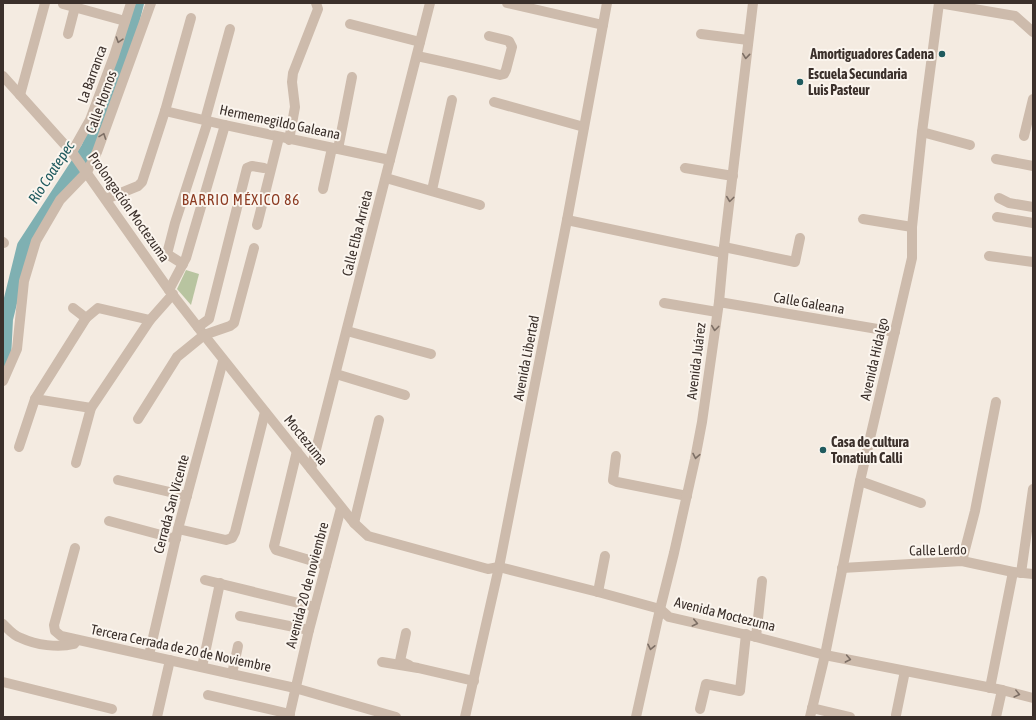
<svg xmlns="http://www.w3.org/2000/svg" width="1036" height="720" font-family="'Asap Condensed',sans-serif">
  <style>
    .green { fill: #b8c4a0 }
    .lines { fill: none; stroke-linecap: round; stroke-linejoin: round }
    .river { stroke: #7fb0b2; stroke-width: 14 }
    .minor { stroke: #cdbbac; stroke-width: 10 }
    .oneway { stroke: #7d6f65 }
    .poi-dot { fill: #1f5a5e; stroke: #fbf5ee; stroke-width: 1.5 }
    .labels { text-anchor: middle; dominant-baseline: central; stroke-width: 4; stroke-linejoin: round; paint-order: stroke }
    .poi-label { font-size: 14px; font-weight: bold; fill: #3b302b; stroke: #fbf5ee; text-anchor: start }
    .street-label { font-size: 14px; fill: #3b302b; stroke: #fbf5ee }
    .water-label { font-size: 15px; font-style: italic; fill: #1f5a5e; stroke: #fbf5ee }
    .neighbourhood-label { font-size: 15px; letter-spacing: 1px; fill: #8c3b22; stroke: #fbf5ee }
  </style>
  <rect width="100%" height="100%" fill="#f4ebe1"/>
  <polygon class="green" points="186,270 199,274 191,305 177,289"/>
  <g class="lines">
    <polyline class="river" points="3,361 4,359 6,319 24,246 88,148 119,75 137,3"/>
    <g class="minor">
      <polyline points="507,3 603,25"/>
      <polyline points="939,3 1015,16 1033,32"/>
      <polyline points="63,4 125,21"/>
      <polyline points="350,24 420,42"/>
      <polyline points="68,34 75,7"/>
      <polyline points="701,34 748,40"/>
      <path d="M417,56C445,62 472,68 500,75L504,74L506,70L512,47L509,41L489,36"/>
      <polyline points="3,76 74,155 169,290 204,335 354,523 368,536 488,569 499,567 598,592 660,609 669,617 756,637 825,655 1002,690 1033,698"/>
      <polyline points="20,95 45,3"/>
      <polyline points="494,102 584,127"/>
      <polyline points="165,111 225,125 390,160"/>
      <polyline points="205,120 230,29"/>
      <polyline points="922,132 970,145"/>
      <polyline points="1024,136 1033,99"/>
      <polyline points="289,140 295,107 292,82 293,73 318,9 316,3"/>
      <polyline points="338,149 352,77"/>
      <polyline points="72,152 90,120 114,56 131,3"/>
      <polyline points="996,159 1033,166"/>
      <polyline points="685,168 733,176"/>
      <polyline points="386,178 480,205"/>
      <polyline points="323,189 332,148"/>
      <polyline points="432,190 452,100"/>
      <polyline points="999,198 1009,203 1033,207"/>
      <polyline points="106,199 138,186 142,182 165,111 191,18"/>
      <polyline points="997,217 1033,223"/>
      <polyline points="863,219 912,227"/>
      <polyline points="567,220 723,253"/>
      <polyline points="257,225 279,137"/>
      <polyline points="3,242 4,243"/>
      <polyline points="724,247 795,262 800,238"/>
      <polyline points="989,256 1033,262"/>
      <polyline points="183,264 167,254 175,223 208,121"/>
      <polyline points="169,290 186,258 225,125"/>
      <polyline points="719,302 895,332"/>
      <polyline points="664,303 717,312"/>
      <polyline points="73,308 86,318 98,308 150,320"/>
      <polyline points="198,327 209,319 247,168 252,166 264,168"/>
      <polyline points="347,331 431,354"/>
      <polyline points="336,374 405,395"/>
      <polyline points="3,381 17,349 24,281 36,241 60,200 87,172 97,152 151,3"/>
      <polyline points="35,399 91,408"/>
      <polyline points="138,419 177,357 204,335 230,326 234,323 254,248"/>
      <polyline points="19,447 35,399 86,318"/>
      <polyline points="297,451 274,546 276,550 326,565"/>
      <polyline points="616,456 613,480 617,482 687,496"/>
      <polyline points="76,463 91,408 150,320 173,294"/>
      <polyline points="311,469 430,3"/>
      <polyline points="118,480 187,496"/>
      <polyline points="860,481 921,503"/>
      <polyline points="109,521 176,539"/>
      <polyline points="354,523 379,420"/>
      <polyline points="178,529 226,540 232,538 235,532 265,412"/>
      <polyline points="75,548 54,625 55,631 61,636 295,688 396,717"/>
      <polyline points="962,561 975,511 996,402"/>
      <polyline points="842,568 962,561 1013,572 1033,574"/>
      <polyline points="1021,573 1033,489"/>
      <polyline points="205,580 315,607"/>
      <polyline points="598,592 605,556"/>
      <polyline points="240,616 309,630"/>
      <path d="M3,624C8,629 14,636 21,638C36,645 58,648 74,644L77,640"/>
      <polyline points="406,633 400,661 409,665"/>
      <polyline points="756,637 762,581"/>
      <polyline points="149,655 178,529 223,361"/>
      <polyline points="382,662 418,668 474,681"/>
      <polyline points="202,667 220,583"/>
      <polyline points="232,674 238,646"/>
      <polyline points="3,682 112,709"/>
      <polyline points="990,688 1013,572"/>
      <polyline points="208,695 290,714"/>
      <polyline points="812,708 850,717"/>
      <polyline points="700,709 706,684 740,691 746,634"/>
      <polyline points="896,715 905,671"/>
      <polyline points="157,717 170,660"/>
      <polyline points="289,717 309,630 341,508"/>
      <polyline points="465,717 499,567 567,220 607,3"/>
      <polyline points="636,717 660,609 674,553 695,459 702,422 719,302 724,247 753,3"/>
      <polyline points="810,717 825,655 860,481 912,258 912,227 922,132 939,3"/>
      <polyline points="996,717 1002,690"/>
    </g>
  </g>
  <defs><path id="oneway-chevron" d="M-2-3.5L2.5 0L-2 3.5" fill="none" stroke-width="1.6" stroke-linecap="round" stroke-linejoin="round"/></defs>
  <g class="oneway">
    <use href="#oneway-chevron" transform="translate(119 40) rotate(108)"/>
    <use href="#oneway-chevron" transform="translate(746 56) rotate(96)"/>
    <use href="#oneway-chevron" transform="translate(103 136) rotate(-70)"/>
    <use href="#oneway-chevron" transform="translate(730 199) rotate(97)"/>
    <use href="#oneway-chevron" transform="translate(715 328) rotate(97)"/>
    <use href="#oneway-chevron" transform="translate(696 456) rotate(101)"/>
    <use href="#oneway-chevron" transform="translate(695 623) rotate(13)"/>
    <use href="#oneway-chevron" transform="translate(651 647) rotate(102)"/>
    <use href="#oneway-chevron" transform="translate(848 659) rotate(11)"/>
    <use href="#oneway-chevron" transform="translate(1017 694) rotate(14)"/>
  </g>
  <g class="poi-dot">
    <circle cx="942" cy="54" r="4"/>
    <circle cx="800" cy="82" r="4"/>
    <circle cx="823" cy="450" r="4"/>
  </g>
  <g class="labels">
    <g class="poi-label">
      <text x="934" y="54" text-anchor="end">Amortiguadores Cadena</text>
      <text x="808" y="74">Escuela Secundaria<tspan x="808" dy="16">Luis Pasteur</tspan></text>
      <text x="831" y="442">Casa de cultura<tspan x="831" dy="16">Tonatiuh Calli</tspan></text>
    </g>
    <g class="street-label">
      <text transform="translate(92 74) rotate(-70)">La Barranca</text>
      <text transform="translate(101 102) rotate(-70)">Calle Hornos</text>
      <text transform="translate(280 122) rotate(12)">Hermemegildo Galeana</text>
      <text transform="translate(129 207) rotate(55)">Prolongación Moctezuma</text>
      <text transform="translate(357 233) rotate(-76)">Calle Elba Arrieta</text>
      <text transform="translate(809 303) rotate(10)">Calle Galeana</text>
      <text transform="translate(526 358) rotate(-79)">Avenida Libertad</text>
      <text transform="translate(874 359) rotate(-77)">Avenida Hidalgo</text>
      <text transform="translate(696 361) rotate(-83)">Avenida Juárez</text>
      <text transform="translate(306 440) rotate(51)">Moctezuma</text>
      <text transform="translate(171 504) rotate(-75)">Cerrada San Vicente</text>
      <text transform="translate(938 550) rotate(-1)">Calle Lerdo</text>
      <text transform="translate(307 585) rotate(-75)">Avenida 20 de noviembre</text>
      <text transform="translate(725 614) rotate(14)">Avenida Moctezuma</text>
      <text transform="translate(181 648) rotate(12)">Tercera Cerrada de 20 de Noviembre</text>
    </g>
    <g class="water-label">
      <text transform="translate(51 172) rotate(-57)">Rio Coatepec</text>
    </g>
    <g class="neighbourhood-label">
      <text x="241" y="199">BARRIO MÉXICO 86</text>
    </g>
  </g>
  <rect width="1036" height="720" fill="none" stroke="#3b302b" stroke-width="8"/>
</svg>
